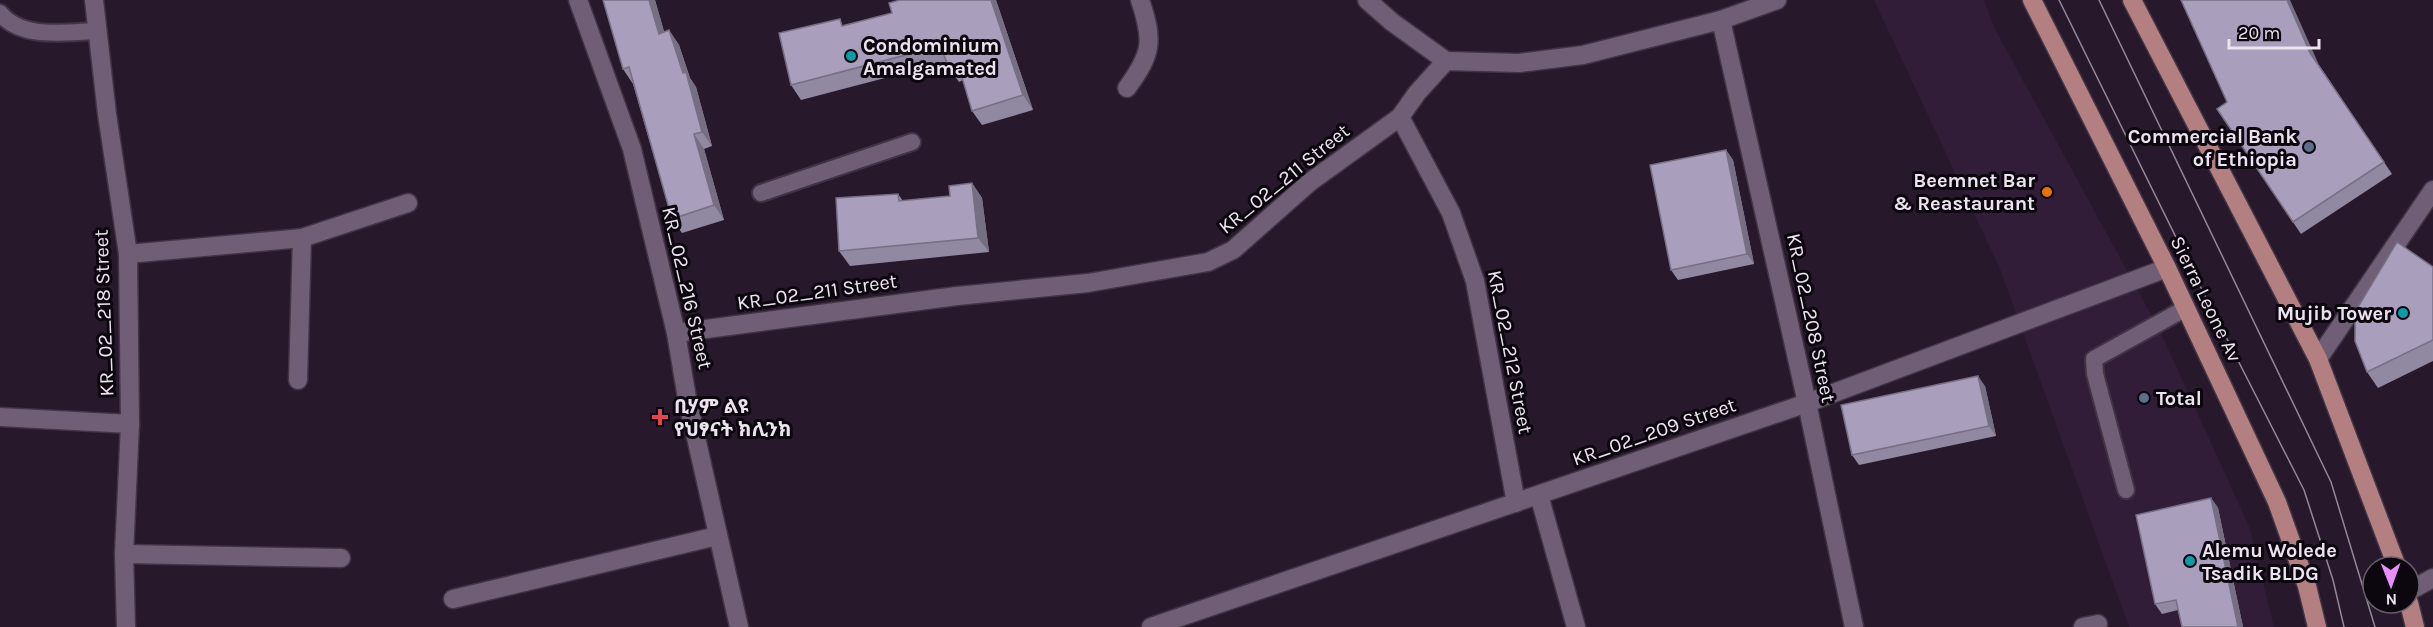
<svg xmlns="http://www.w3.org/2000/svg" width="2433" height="627" font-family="Karla,'Noto Sans Ethiopic',sans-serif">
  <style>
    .built { fill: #311d37 }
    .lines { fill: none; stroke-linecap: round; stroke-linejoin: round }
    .lane-casing { stroke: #413444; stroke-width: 20 }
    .street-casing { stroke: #413444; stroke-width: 21 }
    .primary-casing { stroke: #413444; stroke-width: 21 }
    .lane { stroke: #705e76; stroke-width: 16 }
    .street { stroke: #705e76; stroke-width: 18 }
    .primary { stroke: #b47f81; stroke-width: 18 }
    .tram { stroke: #948898; stroke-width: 1.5 }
    .wall { fill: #9188a1 }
    .shaded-wall { fill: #766f83 }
    .building { fill: #a99ebb; stroke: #766f83; stroke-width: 1.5 }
    .culture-dot { fill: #0f9aa8; stroke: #0c060f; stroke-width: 2 }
    .service-dot { fill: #5c6f8a; stroke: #0c060f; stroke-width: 2 }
    .food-dot { fill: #e8710a; stroke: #0c060f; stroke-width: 2 }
    .health-dot { fill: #e0444e; stroke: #0c060f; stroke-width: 2 }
    .labels { text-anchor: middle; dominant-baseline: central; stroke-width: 6; stroke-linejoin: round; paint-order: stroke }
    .poi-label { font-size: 20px; font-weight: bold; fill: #ede2f0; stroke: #0c060f; text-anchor: start }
    .street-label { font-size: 20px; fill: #ede2f0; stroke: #0c060f }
  </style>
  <rect width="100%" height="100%" fill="#27182c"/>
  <polygon class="built" points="1874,0 1984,0 1996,31 2160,331 2249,526 2274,627 2129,627 2000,269"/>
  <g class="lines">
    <g class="lane-casing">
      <g id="lane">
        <path d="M0,13C21,40 66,32 97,31"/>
        <polyline points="761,193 912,142"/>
        <polyline points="2126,490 2095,374 2094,359 2186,308"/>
      </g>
    </g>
    <g class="street-casing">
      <g id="street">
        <polyline points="94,0 107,114 128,254 130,424 124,554 126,627"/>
        <polyline points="578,0 632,149 676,333 687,398 739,627"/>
        <polyline points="1367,0 1392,22 1446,61"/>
        <polyline points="1721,20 1807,403 1854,627"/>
        <path d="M1127,88C1152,54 1154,41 1140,0"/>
        <polyline points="1400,117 1451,213 1475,281 1516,503"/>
        <polyline points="302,238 408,203"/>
        <polyline points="128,254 302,238 298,380"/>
        <polyline points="676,333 957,296 1088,283 1208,262 1233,250 1310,182 1400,117 1417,93 1446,61 1519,63 1583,55 1721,20 1777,0"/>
        <polyline points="2318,359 2433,190"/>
        <polyline points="0,417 130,424"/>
        <polyline points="1539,495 1576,627"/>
        <polyline points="124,554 341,558"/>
        <polyline points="2409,591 2433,578"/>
        <polyline points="453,599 717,536"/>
        <polyline points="1151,627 1807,403 2167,268"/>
        <polyline points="2083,627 2098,624"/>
      </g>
    </g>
    <g class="primary-casing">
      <g id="primary">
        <polyline points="2032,0 2167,268 2277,502 2307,586 2317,627"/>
        <polyline points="2132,0 2318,359 2397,567"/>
        <polyline points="2409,603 2415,627"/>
      </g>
    </g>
    <use href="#lane" class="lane"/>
    <use href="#street" class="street"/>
    <use href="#primary" class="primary"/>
    <g class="tram">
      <polyline points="2059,0 2198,282 2304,490 2333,580 2344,627"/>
      <polyline points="2099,0 2331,482 2375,627"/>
    </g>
  </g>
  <g class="wall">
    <polygon points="603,0 655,0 664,32 669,30 679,45 690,78 696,87 712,146 704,149 724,220 682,233 672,219 633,84 623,69"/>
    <polygon points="900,0 996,0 1033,110 982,125 972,111 963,80 959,82 949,67 946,62 801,100 791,85 844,25 892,13"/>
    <polygon points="2319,65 2392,174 2301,234 2217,109"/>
    <polygon points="1726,150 1733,160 1754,264 1678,280 1671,270"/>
    <polygon points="972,183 982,198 989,252 850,266 839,251 898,194 903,201 950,196"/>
    <polygon points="2433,267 2433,361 2378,388 2367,372"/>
    <polygon points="1985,386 1996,436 1859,465 1852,455"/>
    <polygon points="2211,498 2218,508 2243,627 2182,627 2178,610 2162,614 2155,604"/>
  </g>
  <g class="shaded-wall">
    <polygon points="649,0 655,0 669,48 659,34"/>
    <polygon points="991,0 996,0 1033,110 1023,95"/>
    <polygon points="2287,0 2290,0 2319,65 2392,174 2310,53"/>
    <polygon points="669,30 679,45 690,78 696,87 712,146 702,132"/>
    <polygon points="694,134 704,149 724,220 714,205"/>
    <polygon points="1726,150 1733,160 1754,264 1747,254"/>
    <polygon points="972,183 982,198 989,252 978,238"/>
    <polygon points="1978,376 1985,386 1996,436 1989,426"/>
    <polygon points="2211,498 2218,508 2243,627 2238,627"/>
  </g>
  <g class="building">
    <polygon points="603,0 649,0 659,34 669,30 683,73 686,72 702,132 694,134 714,205 672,219 629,67 623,69"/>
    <polygon points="900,0 991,0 1023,95 972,111 958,64 949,67 940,46 791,85 779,33 840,19 842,26 892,13 889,3"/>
    <polygon points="2181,0 2287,0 2310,53 2384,162 2293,222 2217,109 2227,102"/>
    <polygon points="1726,150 1747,254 1671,270 1650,165"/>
    <polygon points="972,183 978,238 839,251 836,198 898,194 899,201 950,196 949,186"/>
    <polygon points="2397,242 2433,267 2433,340 2367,372 2355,341 2355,312"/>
    <polygon points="1978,376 1989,426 1852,455 1841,405"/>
    <polygon points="2211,498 2238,627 2182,627 2176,600 2155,604 2136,515"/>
  </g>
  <g class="culture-dot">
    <circle cx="851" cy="56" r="6"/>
    <circle cx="2403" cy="313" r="6"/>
    <circle cx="2190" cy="561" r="6"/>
  </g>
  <g class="service-dot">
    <circle cx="2309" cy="147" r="6"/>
    <circle cx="2144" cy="398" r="6"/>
  </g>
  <circle class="food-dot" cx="2047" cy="192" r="6"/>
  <path class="health-dot" d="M657 408h6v6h6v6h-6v6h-6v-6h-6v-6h6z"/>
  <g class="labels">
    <g class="poi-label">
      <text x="863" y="45">Condominium<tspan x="863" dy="23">Amalgamated</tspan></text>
      <text x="2297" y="136" text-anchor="end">Commercial Bank<tspan x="2297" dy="23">of Ethiopia</tspan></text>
      <text x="2035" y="180" text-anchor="end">Beemnet Bar<tspan x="2035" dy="23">&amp; Reastaurant</tspan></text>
      <text x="2391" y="313" text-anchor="end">Mujib Tower</text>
      <text x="2156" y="398">Total</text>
      <text x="674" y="406">ቢሃም ልዩ<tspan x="674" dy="23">የህፃናት ክሊንክ</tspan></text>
      <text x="2202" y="550">Alemu Wolede<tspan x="2202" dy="23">Tsadik BLDG</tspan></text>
    </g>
    <g class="street-label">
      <text transform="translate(1284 179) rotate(-39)">KR_02_211 Street</text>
      <text transform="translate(687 288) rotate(77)">KR_02_216 Street</text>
      <text transform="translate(817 292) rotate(-8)">KR_02_211 Street</text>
      <text transform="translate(2206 299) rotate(64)">Sierra Leone Av</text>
      <text transform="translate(104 313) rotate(-92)">KR_02_218 Street</text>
      <text transform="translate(1811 318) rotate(78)">KR_02_208 Street</text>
      <text transform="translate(1510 352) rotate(79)">KR_02_212 Street</text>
      <text transform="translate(1654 432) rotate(-19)">KR_02_209 Street</text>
    </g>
  </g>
  <g transform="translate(2391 585) rotate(179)"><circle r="28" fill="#0c060f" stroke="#665e69" stroke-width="1.5"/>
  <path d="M0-4.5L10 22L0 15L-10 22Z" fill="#ea8dfc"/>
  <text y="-9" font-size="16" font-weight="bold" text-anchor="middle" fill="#ede2f0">N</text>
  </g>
  <path d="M2229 39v9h90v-9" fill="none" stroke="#ede2f0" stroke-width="3"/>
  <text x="2238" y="39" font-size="18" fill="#ede2f0" stroke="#0c060f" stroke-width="4.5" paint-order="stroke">20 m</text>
</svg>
